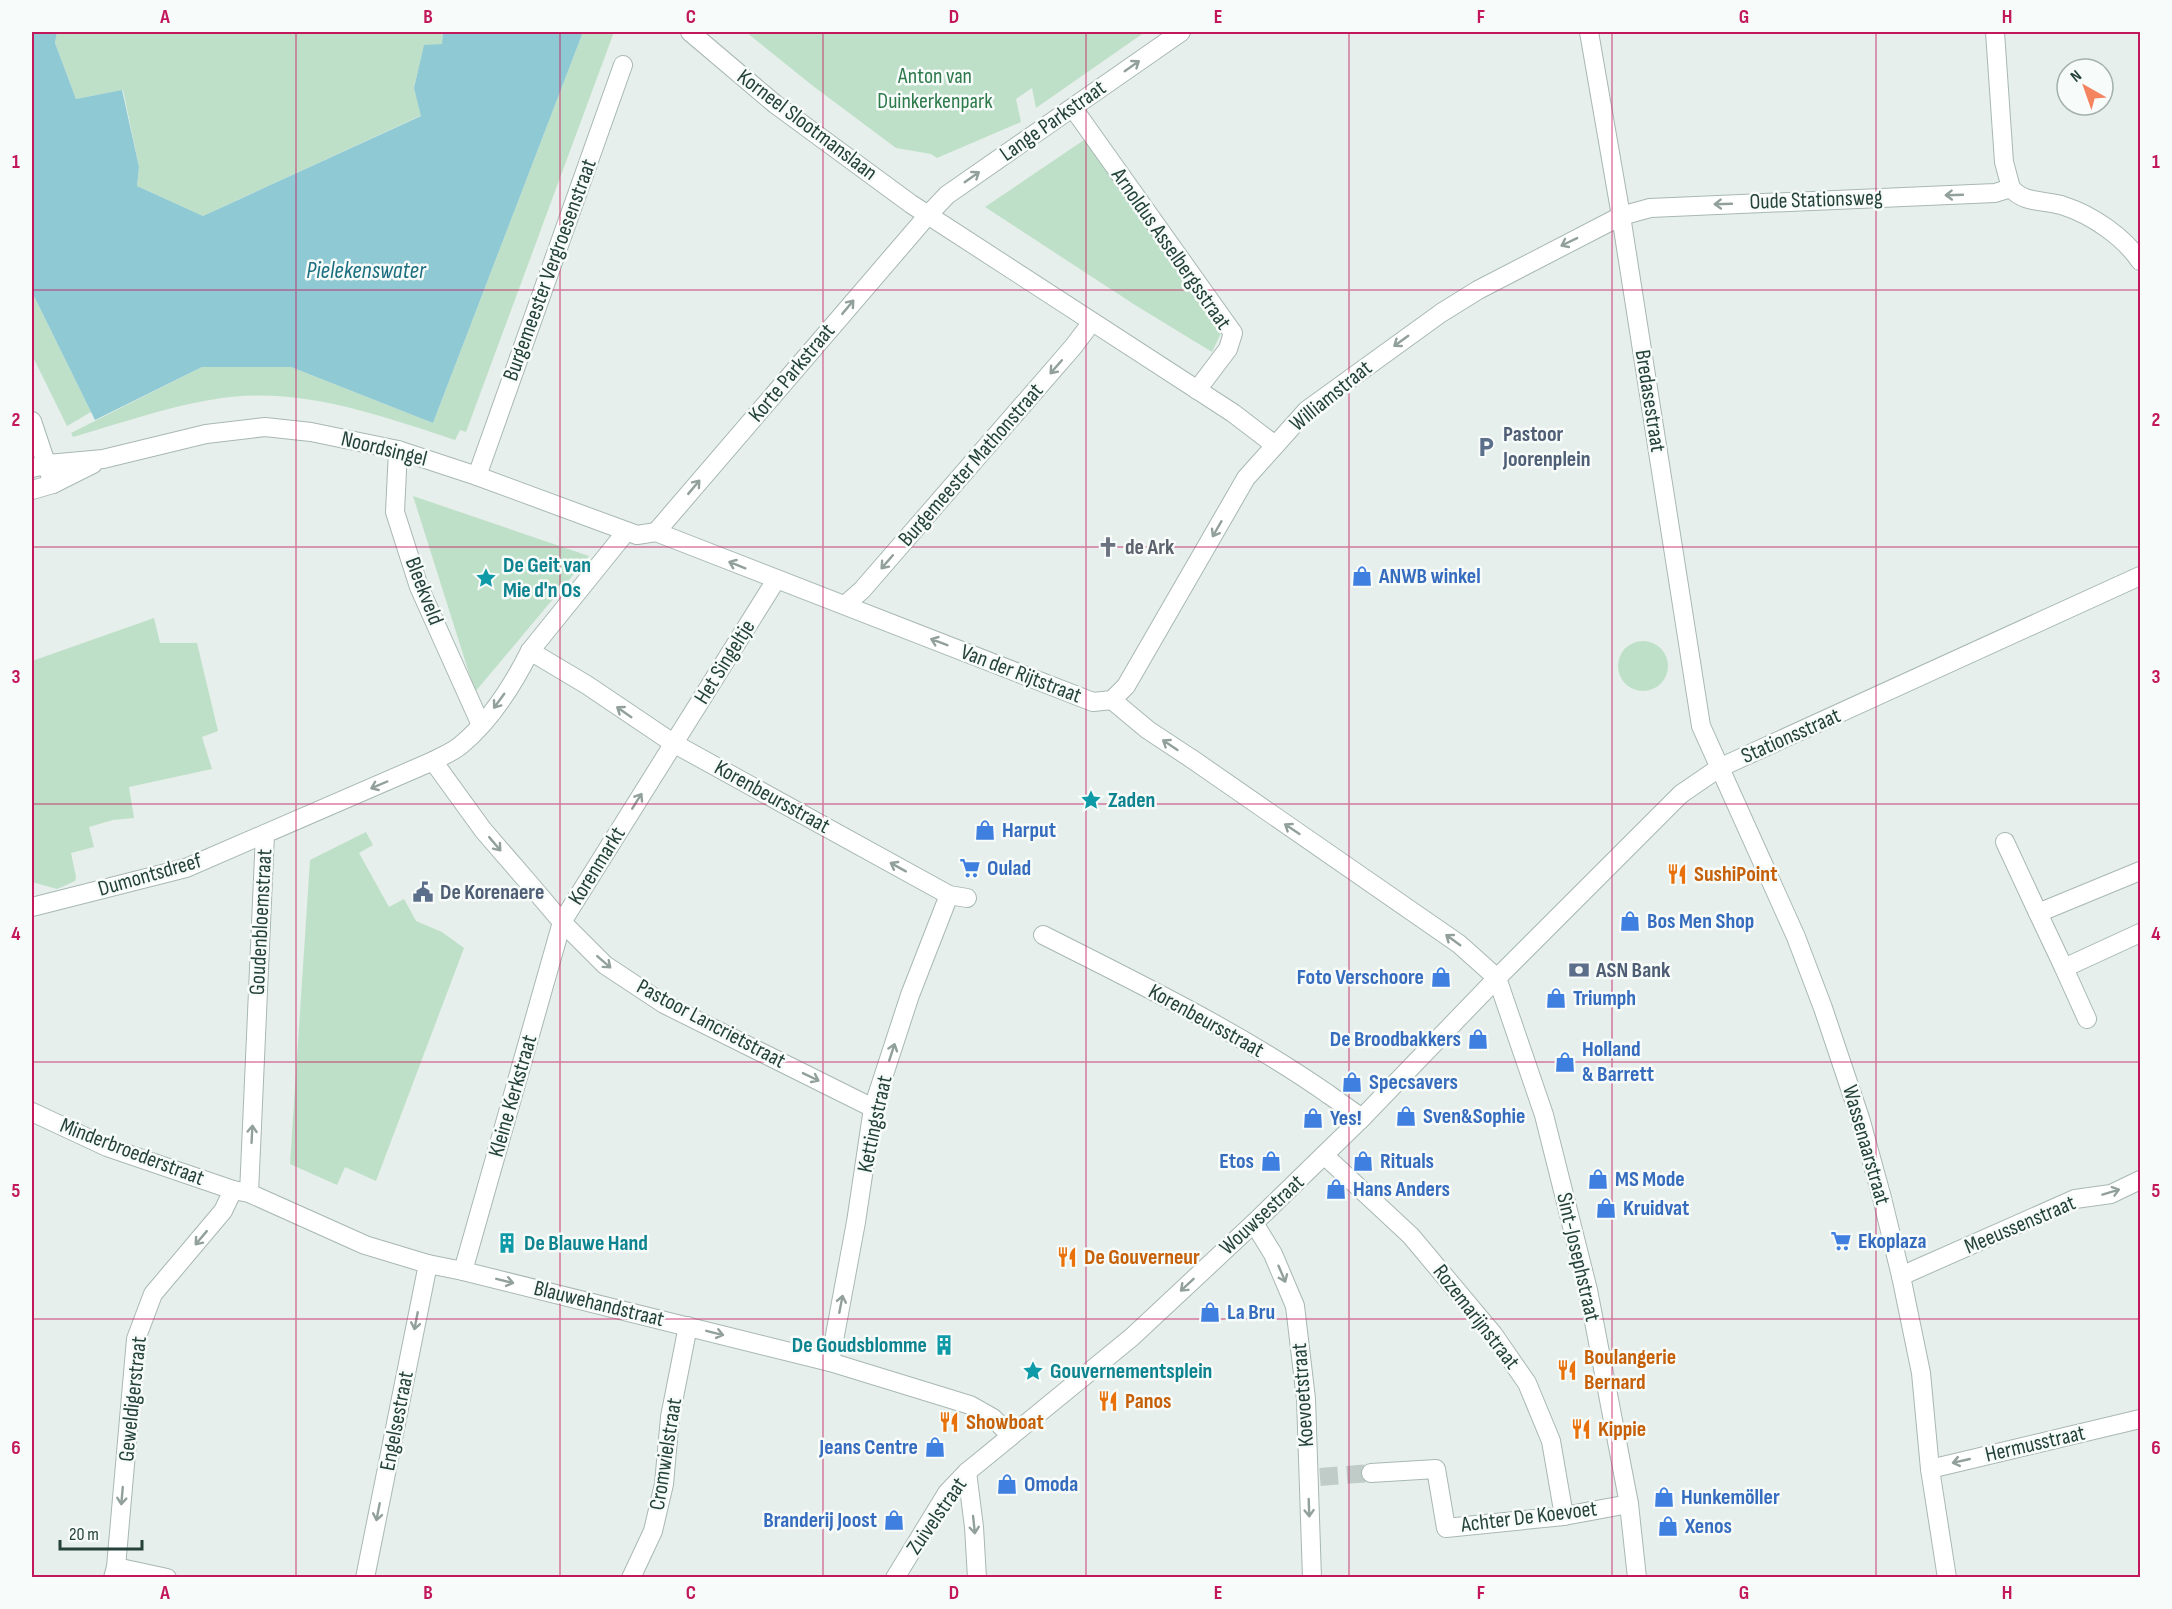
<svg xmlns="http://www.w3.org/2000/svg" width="2172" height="1609" font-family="'Sofia Sans Condensed',sans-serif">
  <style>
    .green { fill: #bfe0c8 }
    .water { fill: #8ec9d4 }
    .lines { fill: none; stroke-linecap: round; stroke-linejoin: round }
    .pedestrian-tunnel { stroke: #bfccc8; stroke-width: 18; stroke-dasharray: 18 9; stroke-linecap: butt }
    .pedestrian-casing { stroke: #a8b8b2; stroke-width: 20 }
    .minor-casing { stroke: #a8b8b2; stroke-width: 20 }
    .tertiary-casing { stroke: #a8b8b2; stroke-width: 20 }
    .pedestrian { stroke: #fff; stroke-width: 18 }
    .minor { stroke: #fff; stroke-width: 18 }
    .tertiary { stroke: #fff; stroke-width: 18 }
    .oneway { stroke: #92a09c }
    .grid { fill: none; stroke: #c2185b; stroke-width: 1.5; stroke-opacity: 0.55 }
    .labels { text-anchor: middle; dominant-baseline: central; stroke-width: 5; stroke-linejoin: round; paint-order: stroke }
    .park-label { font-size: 22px; fill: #2d7a4b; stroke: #f7fbf9 }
    .street-label { font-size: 22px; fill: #24423a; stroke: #f7fbf9 }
    .service-label { font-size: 22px; font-weight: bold; fill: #4e5e75; stroke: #f7fbf9; text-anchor: start }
    .worship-label { font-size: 22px; font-weight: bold; fill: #5b616d; stroke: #f7fbf9; text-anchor: start }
    .culture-label { font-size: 22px; font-weight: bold; fill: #0d838f; stroke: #f7fbf9; text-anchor: start }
    .shop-label { font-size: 22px; font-weight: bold; fill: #366cbe; stroke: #f7fbf9; text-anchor: start }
    .food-label { font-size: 22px; font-weight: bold; fill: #c56008; stroke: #f7fbf9; text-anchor: start }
    .water-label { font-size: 24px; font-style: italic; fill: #1c6f80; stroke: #f7fbf9 }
    .neatline { fill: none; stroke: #c2185b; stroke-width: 2 }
    .grid-label { font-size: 20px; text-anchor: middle; font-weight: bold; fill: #c2185b }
  </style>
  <rect width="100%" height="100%" fill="#e6efeb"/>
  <g class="green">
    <polygon points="57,32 443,32 442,44 424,46 414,88 422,115 203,216 137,186 139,167 123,90 76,99 55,43"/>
    <path d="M583,32H614L466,432L460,430L455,440C376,414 294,384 210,400C163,408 118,424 73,437L71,433L202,367H291L433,423Z"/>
    <polygon points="746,32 1145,32 1036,108 1032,88 1016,99 1021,122 937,158 931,154 896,148 813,86"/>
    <polygon points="1084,140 1222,331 1212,352 1135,305 985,207"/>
    <polygon points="32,292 91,412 67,426 32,355"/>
    <polygon points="413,496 589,556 475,692"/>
    <polygon points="154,618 160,643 197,643 218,731 202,737 212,769 129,787 134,818 113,820 89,827 94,847 71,853 76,877 75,881 57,889 32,882 32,661"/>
    <circle cx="1643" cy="666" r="25"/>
    <polygon points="366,832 373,845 359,853 389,907 404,899 416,921 442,932 464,948 376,1181 345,1167 337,1185 290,1164 310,860"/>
  </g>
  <polygon class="water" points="32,32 57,32 55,43 76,99 122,90 139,167 137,186 203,216 421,116 414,88 424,45 442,44 443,32 583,32 433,423 291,367 202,367 95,420 32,292"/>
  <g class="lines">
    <polyline class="pedestrian-tunnel" points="1320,1477 1371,1473"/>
    <g class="pedestrian-casing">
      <g id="pedestrian">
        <polyline points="398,450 395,512 419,587 481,725"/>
        <polyline points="1192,759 1459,944 1497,978 1544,1115 1588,1290 1629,1504 1637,1578"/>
        <polyline points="2005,842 2038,913"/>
        <polyline points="2140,871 2038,913 2064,968 2140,933"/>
        <polyline points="2064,968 2087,1019"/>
        <polyline points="1328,1094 1362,1118"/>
        <polyline points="1324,1155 1411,1236 1493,1334 1527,1383 1551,1441 1564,1516"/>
        <polyline points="463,1271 562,922"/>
        <polyline points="830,1362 970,1405 993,1418 1011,1436"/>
        <polyline points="967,1472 974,1527 977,1578"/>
        <polyline points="1371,1473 1436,1469 1446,1528 1564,1516 1629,1504"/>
        <polyline points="895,1578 947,1493 967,1472 1132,1337 1254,1223 1362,1118 1497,978 1681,794"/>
      </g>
    </g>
    <g class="minor-casing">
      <g id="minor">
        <polyline points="1995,32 2004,162 2011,188"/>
        <polyline points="1073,108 1233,333 1228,349 1197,390"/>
        <polyline points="928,215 947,195 1181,32"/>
        <polyline points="32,421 53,484"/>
        <polyline points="477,476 623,65"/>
        <path d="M626,532L530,651C513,685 490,721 461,745C453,752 442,756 433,761L483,830L528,882L562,922L605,965L664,1004L873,1108"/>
        <polyline points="845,605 862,590 1073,347 1092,322"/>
        <polyline points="530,651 587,685 673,743 949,895 967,898"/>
        <polyline points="1112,700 1148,730 1192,759"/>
        <polyline points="1681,794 1719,768"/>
        <polyline points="32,907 186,868 433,761"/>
        <polyline points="562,922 776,580"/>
        <path d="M1043,935C1140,984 1239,1032 1328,1094"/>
        <polyline points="32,1112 107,1147 233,1190 249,1193 365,1245 428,1264 463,1271 830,1362 856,1222 873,1108 910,995 949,895"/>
        <polyline points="249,1193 265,834"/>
        <polyline points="1254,1223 1273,1254 1295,1306 1306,1399 1312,1578"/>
        <polyline points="1901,1276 2075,1199 2111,1194 2140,1180"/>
        <polyline points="1930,1469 2140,1419"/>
        <polyline points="116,1567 167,1578"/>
        <polyline points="113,1578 116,1567 136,1339 153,1294 223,1211 233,1190"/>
        <polyline points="365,1578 428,1264"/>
        <polyline points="631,1578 653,1531 664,1484 670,1417 688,1326"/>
      </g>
    </g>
    <g class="tertiary-casing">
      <g id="tertiary">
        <polyline points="690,32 775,104 911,204 1233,413 1275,445"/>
        <polyline points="1589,32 1621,216 1701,726 1796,937 1823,1008 1860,1118 1882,1198 1901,1276 1921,1373 1930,1469 1947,1578"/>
        <polyline points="32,468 48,464 103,459 206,434 265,427 311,432 398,450 477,476 637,535 656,532"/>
        <polyline points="32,490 53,484 93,464"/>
        <path d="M656,532L1093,702L1112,700L1126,686L1246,478L1307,410L1441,313L1478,290L1621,216L1650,208L1995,193L2011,188C2024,204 2047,200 2064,206C2092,215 2124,237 2140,261"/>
        <polyline points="656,532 928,215"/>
        <polyline points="1719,768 2140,576"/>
      </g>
    </g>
    <use href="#pedestrian" class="pedestrian"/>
    <use href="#minor" class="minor"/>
    <use href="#tertiary" class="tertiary"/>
  </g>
  <defs><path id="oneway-shaft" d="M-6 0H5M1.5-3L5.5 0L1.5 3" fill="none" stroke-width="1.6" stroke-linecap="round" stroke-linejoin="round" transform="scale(1.5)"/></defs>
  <g class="oneway">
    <use href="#oneway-shaft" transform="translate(1132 66) rotate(-35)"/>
    <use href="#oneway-shaft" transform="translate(972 177) rotate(-35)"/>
    <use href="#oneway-shaft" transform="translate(1954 195) rotate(178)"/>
    <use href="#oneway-shaft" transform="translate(1723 204) rotate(178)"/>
    <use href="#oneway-shaft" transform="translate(1569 242) rotate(154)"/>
    <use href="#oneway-shaft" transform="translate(848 307) rotate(-50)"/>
    <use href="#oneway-shaft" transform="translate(1401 341) rotate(144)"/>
    <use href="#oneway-shaft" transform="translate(1056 367) rotate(131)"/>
    <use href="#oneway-shaft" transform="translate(694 487) rotate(-50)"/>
    <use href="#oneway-shaft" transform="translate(1217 529) rotate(120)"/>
    <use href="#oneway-shaft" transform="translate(887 562) rotate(131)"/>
    <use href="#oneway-shaft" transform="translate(737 565) rotate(-158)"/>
    <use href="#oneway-shaft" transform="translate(939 642) rotate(-159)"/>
    <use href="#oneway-shaft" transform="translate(499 701) rotate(126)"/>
    <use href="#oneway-shaft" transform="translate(624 712) rotate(-145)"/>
    <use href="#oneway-shaft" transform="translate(1170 745) rotate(-146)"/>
    <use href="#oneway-shaft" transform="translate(379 785) rotate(157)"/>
    <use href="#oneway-shaft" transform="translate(637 801) rotate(-58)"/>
    <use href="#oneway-shaft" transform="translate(1292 829) rotate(-146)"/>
    <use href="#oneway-shaft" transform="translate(495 844) rotate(50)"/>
    <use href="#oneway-shaft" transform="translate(898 867) rotate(-151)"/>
    <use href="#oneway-shaft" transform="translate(1453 940) rotate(-144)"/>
    <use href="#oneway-shaft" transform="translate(604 962) rotate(41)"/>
    <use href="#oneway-shaft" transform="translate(892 1052) rotate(-72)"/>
    <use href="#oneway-shaft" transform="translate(811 1077) rotate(26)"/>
    <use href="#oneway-shaft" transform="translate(252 1134) rotate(-87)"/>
    <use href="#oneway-shaft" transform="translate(2111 1192) rotate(-17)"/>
    <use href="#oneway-shaft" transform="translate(201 1238) rotate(130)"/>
    <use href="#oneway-shaft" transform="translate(1282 1274) rotate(67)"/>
    <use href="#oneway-shaft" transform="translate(505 1281) rotate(14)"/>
    <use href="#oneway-shaft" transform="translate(1187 1285) rotate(137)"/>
    <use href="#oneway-shaft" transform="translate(841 1304) rotate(-79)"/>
    <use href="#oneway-shaft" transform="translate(416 1321) rotate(101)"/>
    <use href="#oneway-shaft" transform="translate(715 1333) rotate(14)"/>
    <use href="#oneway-shaft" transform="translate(1961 1461) rotate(167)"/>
    <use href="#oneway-shaft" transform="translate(122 1496) rotate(95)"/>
    <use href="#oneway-shaft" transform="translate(1309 1508) rotate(88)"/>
    <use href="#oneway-shaft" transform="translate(378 1512) rotate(101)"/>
    <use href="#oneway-shaft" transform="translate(974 1525) rotate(84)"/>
  </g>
  <path class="grid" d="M296,32V1578M560,32V1578M823,32V1578M1086,32V1578M1349,32V1578M1612,32V1578M1876,32V1578M32,290H2140M32,547H2140M32,804H2140M32,1062H2140M32,1319H2140"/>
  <defs>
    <g id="parking-bare" transform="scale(1.62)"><path d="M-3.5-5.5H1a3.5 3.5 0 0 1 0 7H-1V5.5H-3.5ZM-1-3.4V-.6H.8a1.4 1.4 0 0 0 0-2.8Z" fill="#5c6f8a" stroke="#f7fbf9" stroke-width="2.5" paint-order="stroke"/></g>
    <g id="church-bare" transform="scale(1.62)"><path d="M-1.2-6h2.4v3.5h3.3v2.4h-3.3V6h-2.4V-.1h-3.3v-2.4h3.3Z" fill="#6b7280" stroke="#f7fbf9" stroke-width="2.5" paint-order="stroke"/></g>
    <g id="shop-bare" transform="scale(1.62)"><path d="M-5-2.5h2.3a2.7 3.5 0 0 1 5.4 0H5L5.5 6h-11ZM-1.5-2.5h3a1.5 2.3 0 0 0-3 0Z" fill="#3f7fe0" stroke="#f7fbf9" stroke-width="2.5" paint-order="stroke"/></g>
    <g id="sight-bare" transform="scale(1.62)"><path d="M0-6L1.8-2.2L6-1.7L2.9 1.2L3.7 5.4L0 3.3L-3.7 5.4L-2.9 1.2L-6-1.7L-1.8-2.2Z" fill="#0f9aa8" stroke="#f7fbf9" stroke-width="2.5" paint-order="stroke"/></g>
    <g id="supermarket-bare" transform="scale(1.62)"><path d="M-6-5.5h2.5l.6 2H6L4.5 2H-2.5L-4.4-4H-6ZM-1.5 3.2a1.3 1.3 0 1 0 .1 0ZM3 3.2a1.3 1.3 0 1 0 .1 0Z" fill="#3f7fe0" stroke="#f7fbf9" stroke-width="2.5" paint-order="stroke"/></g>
    <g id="restaurant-bare" transform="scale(1.62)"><path d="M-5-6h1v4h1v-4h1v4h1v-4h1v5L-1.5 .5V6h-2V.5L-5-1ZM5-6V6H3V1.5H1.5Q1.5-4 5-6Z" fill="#e8710a" stroke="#f7fbf9" stroke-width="2.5" paint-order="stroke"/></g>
    <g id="civic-bare" transform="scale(1.62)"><path d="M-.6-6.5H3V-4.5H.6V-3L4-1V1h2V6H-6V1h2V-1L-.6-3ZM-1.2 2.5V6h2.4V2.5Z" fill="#5c6f8a" stroke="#f7fbf9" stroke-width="2.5" paint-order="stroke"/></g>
    <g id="bank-bare" transform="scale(1.62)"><path d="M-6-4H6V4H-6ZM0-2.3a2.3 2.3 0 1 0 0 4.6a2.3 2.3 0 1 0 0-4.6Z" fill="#5c6f8a" stroke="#f7fbf9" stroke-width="2.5" paint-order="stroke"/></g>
    <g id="building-bare" transform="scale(1.62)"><path d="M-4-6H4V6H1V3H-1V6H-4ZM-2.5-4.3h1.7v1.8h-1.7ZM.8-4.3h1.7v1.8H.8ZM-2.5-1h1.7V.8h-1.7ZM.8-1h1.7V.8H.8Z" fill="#0f9aa8" stroke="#f7fbf9" stroke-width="2.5" paint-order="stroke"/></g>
  </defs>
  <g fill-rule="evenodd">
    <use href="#parking-bare" x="1486" y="447"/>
    <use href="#church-bare" x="1108" y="547"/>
    <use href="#shop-bare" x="1362" y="576"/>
    <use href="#sight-bare" x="486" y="578"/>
    <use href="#sight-bare" x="1091" y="800"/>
    <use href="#shop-bare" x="985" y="830"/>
    <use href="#supermarket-bare" x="970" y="868"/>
    <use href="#restaurant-bare" x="1677" y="874"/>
    <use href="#civic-bare" x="423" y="892"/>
    <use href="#shop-bare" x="1630" y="921"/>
    <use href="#bank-bare" x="1579" y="970"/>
    <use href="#shop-bare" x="1441" y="977"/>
    <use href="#shop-bare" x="1556" y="998"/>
    <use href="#shop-bare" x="1478" y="1039"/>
    <use href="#shop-bare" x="1565" y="1062"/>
    <use href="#shop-bare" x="1352" y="1082"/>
    <use href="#shop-bare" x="1406" y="1116"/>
    <use href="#shop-bare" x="1313" y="1118"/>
    <use href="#shop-bare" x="1271" y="1161"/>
    <use href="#shop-bare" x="1363" y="1161"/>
    <use href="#shop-bare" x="1598" y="1179"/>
    <use href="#shop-bare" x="1336" y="1189"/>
    <use href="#shop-bare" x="1606" y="1208"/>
    <use href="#supermarket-bare" x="1841" y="1241"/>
    <use href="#building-bare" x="507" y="1243"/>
    <use href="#restaurant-bare" x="1067" y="1257"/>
    <use href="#shop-bare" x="1210" y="1312"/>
    <use href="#building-bare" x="944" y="1345"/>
    <use href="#restaurant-bare" x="1567" y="1370"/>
    <use href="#sight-bare" x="1033" y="1371"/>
    <use href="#restaurant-bare" x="1108" y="1401"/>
    <use href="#restaurant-bare" x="949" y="1422"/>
    <use href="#restaurant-bare" x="1581" y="1429"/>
    <use href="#shop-bare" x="935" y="1447"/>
    <use href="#shop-bare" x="1007" y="1484"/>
    <use href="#shop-bare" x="1664" y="1497"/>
    <use href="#shop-bare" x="894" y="1520"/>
    <use href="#shop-bare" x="1668" y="1526"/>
  </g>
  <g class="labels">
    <g class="park-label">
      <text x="935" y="76">Anton van<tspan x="935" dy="25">Duinkerkenpark</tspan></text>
    </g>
    <g class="street-label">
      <text transform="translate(1053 121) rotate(-35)">Lange Parkstraat</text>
      <text transform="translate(807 125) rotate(37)">Korneel Slootmanslaan</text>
      <text transform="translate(1816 200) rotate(-2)">Oude Stationsweg</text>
      <text transform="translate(1171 249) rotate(55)">Arnoldus Asselbergsstraat</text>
      <text transform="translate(550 270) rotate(-70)">Burgemeester Vergroesenstraat</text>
      <text transform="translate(792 373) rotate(-50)">Korte Parkstraat</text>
      <text transform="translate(1331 396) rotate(-39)">Williamstraat</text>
      <text transform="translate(1650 401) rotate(81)">Bredasestraat</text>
      <text transform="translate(384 449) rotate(14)">Noordsingel</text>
      <text transform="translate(971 465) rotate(-49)">Burgemeester Mathonstraat</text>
      <text transform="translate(424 591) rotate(69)">Bleekveld</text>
      <text transform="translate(725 662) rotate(-58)">Het Singeltje</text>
      <text transform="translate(1021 674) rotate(21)">Van der Rijtstraat</text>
      <text transform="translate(1791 736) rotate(-24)">Stationsstraat</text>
      <text transform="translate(772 797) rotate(29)">Korenbeursstraat</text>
      <text transform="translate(597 866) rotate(-58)">Korenmarkt</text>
      <text transform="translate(150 875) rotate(-16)">Dumontsdreef</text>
      <text transform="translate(261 922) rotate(-87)">Goudenbloemstraat</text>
      <text transform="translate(1206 1021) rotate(29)">Korenbeursstraat</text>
      <text transform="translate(711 1024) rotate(28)">Pastoor Lancrietstraat</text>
      <text transform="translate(513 1096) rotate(-74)">Kleine Kerkstraat</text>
      <text transform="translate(875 1124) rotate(-78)">Kettingstraat</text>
      <text transform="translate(1866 1145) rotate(74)">Wassenaarstraat</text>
      <text transform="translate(132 1152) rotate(21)">Minderbroederstraat</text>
      <text transform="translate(1262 1215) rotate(-43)">Wouwsestraat</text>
      <text transform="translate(2020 1225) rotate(-23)">Meeussenstraat</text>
      <text transform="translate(1578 1257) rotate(77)">Sint-Josephstraat</text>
      <text transform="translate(599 1304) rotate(14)">Blauwehandstraat</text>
      <text transform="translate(1476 1317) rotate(52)">Rozemarijnstraat</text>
      <text transform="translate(1303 1395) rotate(-94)">Koevoetstraat</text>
      <text transform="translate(133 1399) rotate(-84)">Geweldigerstraat</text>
      <text transform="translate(397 1421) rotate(-79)">Engelsestraat</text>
      <text transform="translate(2035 1444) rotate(-13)">Hermusstraat</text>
      <text transform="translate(666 1454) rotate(-81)">Cromwielstraat</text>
      <text transform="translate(937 1516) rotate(-55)">Zuivelstraat</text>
      <text transform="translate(1529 1517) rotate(-7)">Achter De Koevoet</text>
    </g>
    <g class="service-label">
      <text x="1503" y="434">Pastoor<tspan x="1503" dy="25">Joorenplein</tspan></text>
      <text x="440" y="892">De Korenaere</text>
      <text x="1596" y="970">ASN Bank</text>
    </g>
    <g class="worship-label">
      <text x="1125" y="547">de Ark</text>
    </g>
    <g class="culture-label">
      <text x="503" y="565">De Geit van<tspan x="503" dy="25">Mie d'n Os</tspan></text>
      <text x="1108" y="800">Zaden</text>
      <text x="524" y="1243">De Blauwe Hand</text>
      <text x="927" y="1345" text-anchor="end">De Goudsblomme</text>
      <text x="1050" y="1371">Gouvernementsplein</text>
    </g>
    <g class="shop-label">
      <text x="1379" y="576">ANWB winkel</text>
      <text x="1002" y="830">Harput</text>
      <text x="987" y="868">Oulad</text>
      <text x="1647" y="921">Bos Men Shop</text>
      <text x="1424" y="977" text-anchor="end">Foto Verschoore</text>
      <text x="1573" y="998">Triumph</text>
      <text x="1461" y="1039" text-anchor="end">De Broodbakkers</text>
      <text x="1582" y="1049">Holland<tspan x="1582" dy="25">&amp; Barrett</tspan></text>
      <text x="1369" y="1082">Specsavers</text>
      <text x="1423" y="1116">Sven&amp;Sophie</text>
      <text x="1330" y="1118">Yes!</text>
      <text x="1254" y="1161" text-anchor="end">Etos</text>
      <text x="1380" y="1161">Rituals</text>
      <text x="1615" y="1179">MS Mode</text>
      <text x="1353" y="1189">Hans Anders</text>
      <text x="1623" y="1208">Kruidvat</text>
      <text x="1858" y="1241">Ekoplaza</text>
      <text x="1227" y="1312">La Bru</text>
      <text x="918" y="1447" text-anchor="end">Jeans Centre</text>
      <text x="1024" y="1484">Omoda</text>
      <text x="1681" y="1497">Hunkemöller</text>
      <text x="877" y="1520" text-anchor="end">Branderij Joost</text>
      <text x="1685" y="1526">Xenos</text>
    </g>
    <g class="food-label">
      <text x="1694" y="874">SushiPoint</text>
      <text x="1084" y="1257">De Gouverneur</text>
      <text x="1584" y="1357">Boulangerie<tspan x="1584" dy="25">Bernard</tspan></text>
      <text x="1125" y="1401">Panos</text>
      <text x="966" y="1422">Showboat</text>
      <text x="1598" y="1429">Kippie</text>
    </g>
    <g class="water-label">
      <text x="366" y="270">Pielekenswater</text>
    </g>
  </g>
  <rect width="2172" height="1609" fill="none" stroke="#f7fbf9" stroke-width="66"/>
  <g transform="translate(2085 87) rotate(320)"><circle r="28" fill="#f7fbf9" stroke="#a3b1ad" stroke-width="1.5"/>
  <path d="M0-4.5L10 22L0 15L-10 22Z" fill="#f4845f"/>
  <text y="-9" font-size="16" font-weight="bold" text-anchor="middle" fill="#24423a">N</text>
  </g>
  <path d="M60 1540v9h82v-9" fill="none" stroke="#24423a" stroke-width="3"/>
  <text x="69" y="1540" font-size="18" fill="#24423a" stroke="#f7fbf9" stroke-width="4.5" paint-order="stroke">20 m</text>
  <rect x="33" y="33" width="2106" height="1543" class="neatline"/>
  <g class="grid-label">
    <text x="165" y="23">A</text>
    <text x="428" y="23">B</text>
    <text x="691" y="23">C</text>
    <text x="954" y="23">D</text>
    <text x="1218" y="23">E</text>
    <text x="1481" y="23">F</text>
    <text x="1744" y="23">G</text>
    <text x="2007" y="23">H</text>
    <text x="16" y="168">1</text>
    <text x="2156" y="168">1</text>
    <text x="16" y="426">2</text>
    <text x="2156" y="426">2</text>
    <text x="16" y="683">3</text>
    <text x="2156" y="683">3</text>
    <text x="16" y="940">4</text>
    <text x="2156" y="940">4</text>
    <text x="16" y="1197">5</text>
    <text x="2156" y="1197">5</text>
    <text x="16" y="1454">6</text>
    <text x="2156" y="1454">6</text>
    <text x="165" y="1599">A</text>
    <text x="428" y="1599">B</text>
    <text x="691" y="1599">C</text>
    <text x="954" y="1599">D</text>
    <text x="1218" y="1599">E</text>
    <text x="1481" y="1599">F</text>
    <text x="1744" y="1599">G</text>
    <text x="2007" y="1599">H</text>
  </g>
</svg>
